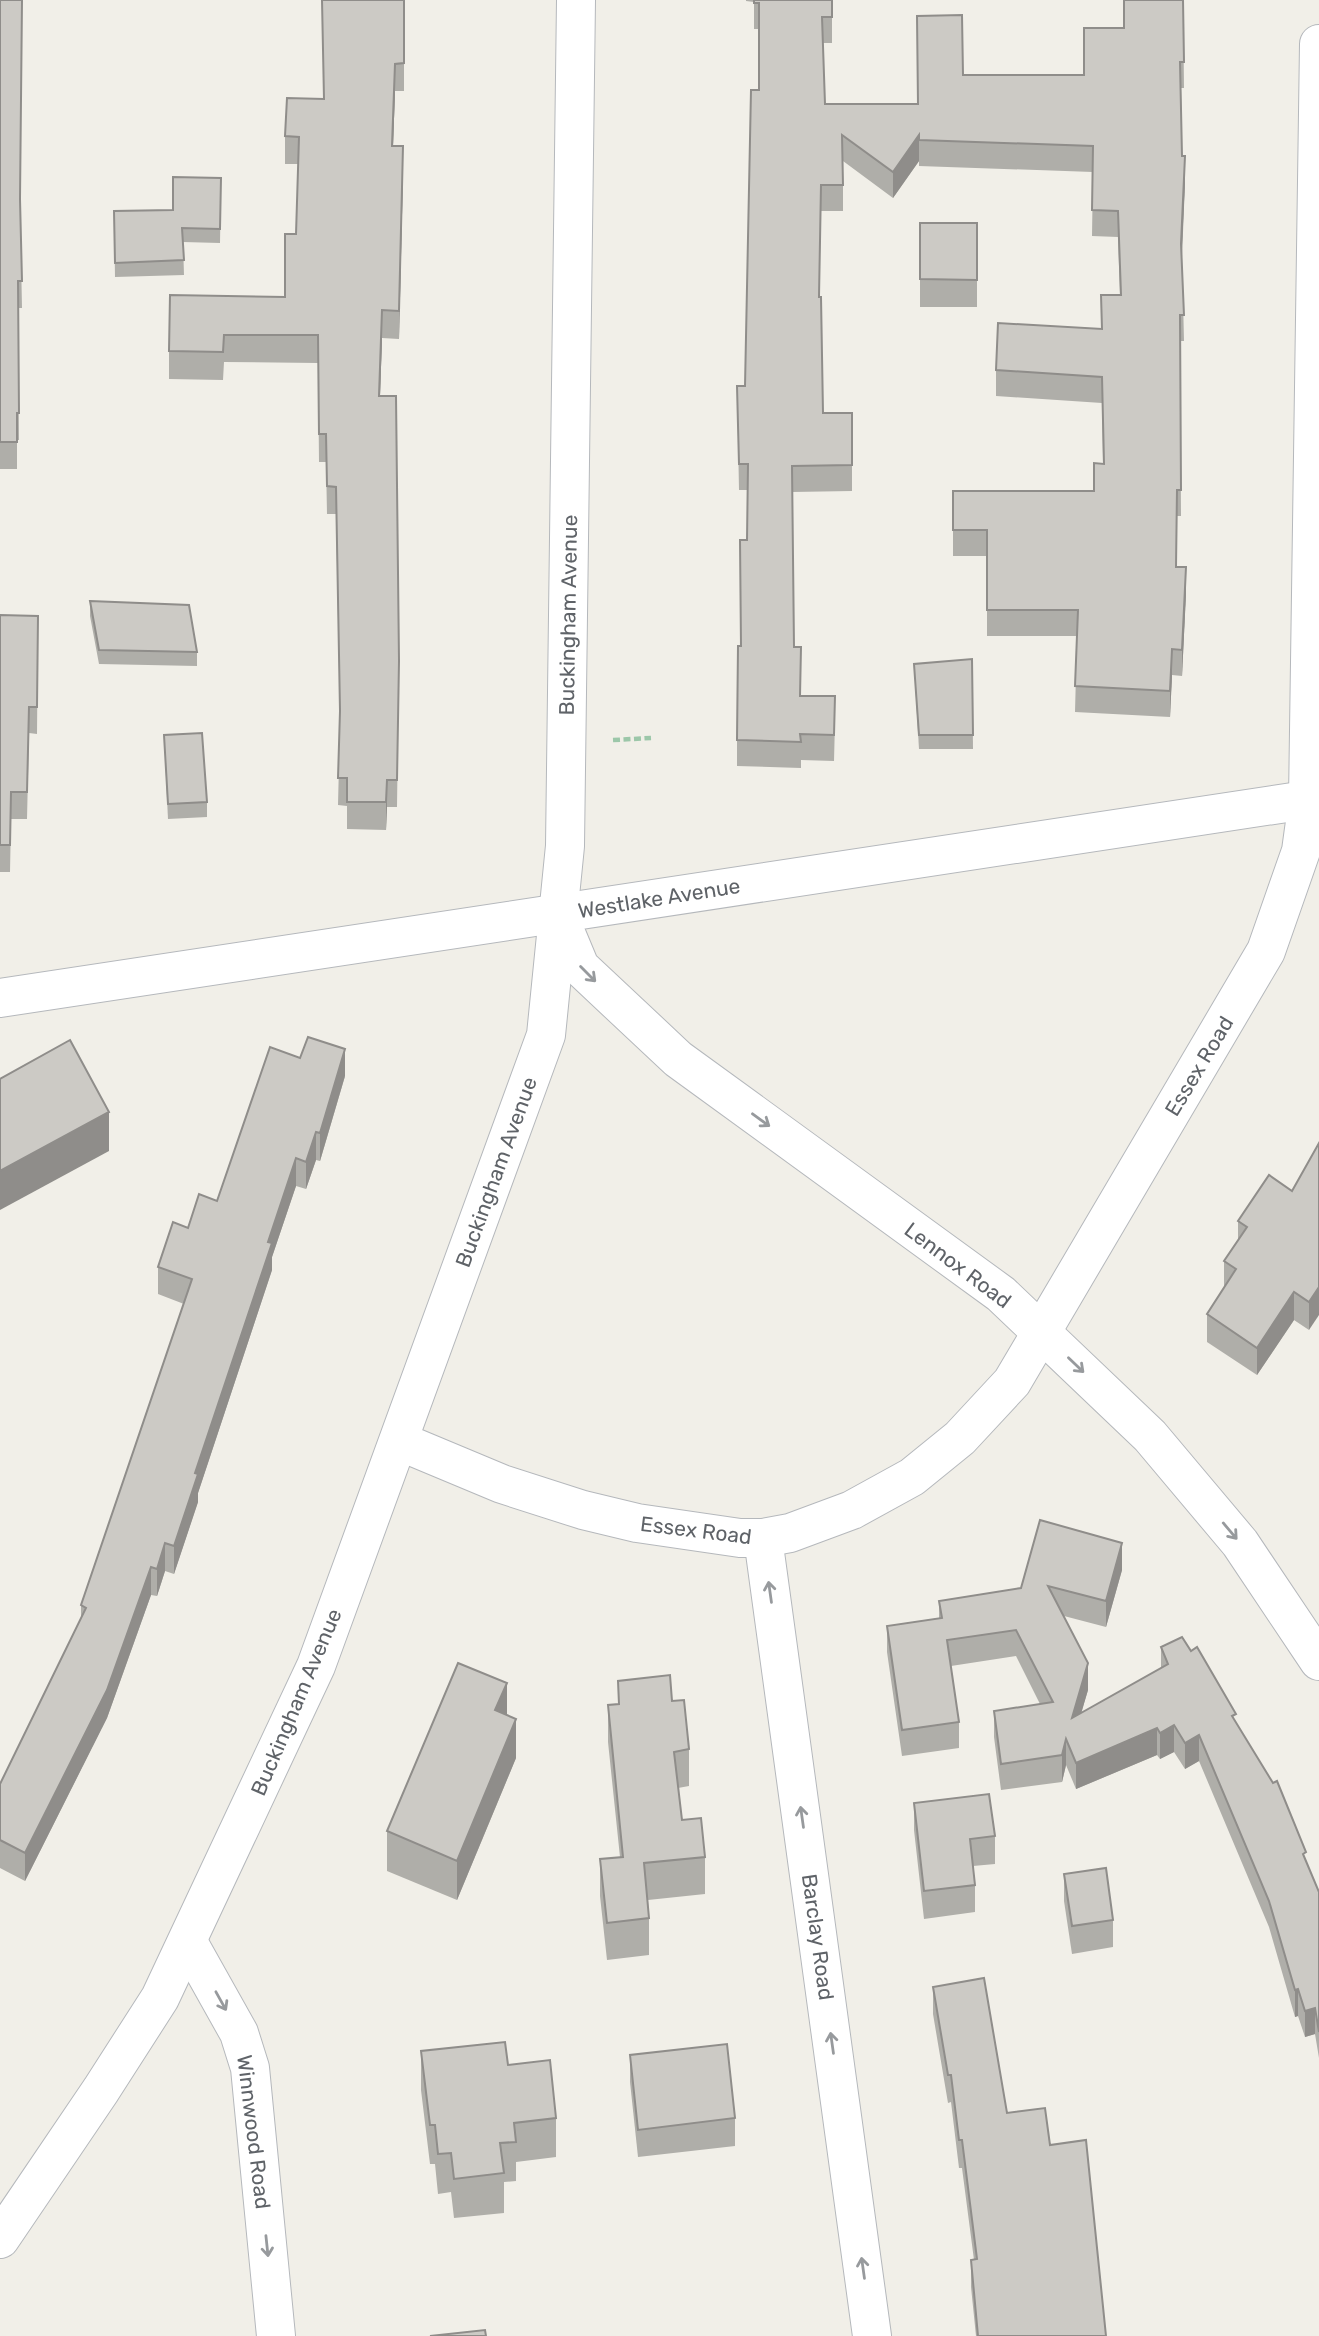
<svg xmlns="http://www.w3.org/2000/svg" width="1319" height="2336" font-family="Rubik,sans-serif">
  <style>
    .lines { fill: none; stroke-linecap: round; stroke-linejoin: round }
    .street-casing { stroke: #b5b8bc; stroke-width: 40 }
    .path { stroke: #9cc7a9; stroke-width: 4.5; stroke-dasharray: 7 3.5; stroke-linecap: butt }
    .street { stroke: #fff; stroke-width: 38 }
    .wall { fill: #afaea9 }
    .shaded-wall { fill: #8f8d8a }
    .building { fill: #cccac5; stroke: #8f8d8a; stroke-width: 2 }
    .oneway { stroke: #979a9d }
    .labels { text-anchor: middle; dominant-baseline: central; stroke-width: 5; stroke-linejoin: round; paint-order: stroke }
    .street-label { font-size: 21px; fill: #5f6368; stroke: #fff }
  </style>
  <rect width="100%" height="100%" fill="#f1efe8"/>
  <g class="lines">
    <g class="street-casing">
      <g id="street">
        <polyline points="560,919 580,967 678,1059 1001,1294 1150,1436 1240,1543 1319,1661"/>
        <polyline points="0,998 1319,798"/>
        <polyline points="399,1441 502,1484 583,1510 637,1523 740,1538 763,1538 790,1533 852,1510 912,1477 960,1438 1012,1382 1266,951 1301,851 1308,800 1319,44"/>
        <polyline points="763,1538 872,2336"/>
        <polyline points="188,1942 239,2033 250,2068 276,2336"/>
        <polyline points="0,2239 101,2090 160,1998 316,1666 546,1035 565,846 576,0"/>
      </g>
    </g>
    <polyline class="path" points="613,740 651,738"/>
    <use href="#street" class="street"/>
  </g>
  <g class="wall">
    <polygon points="0,0 20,207 22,308 18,308 19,440 17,440 17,469 0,469"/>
    <polygon points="404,0 404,91 395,91 393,146 403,174 399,339 382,338 380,396 399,661 397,807 387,807 386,830 347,829 347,806 338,805 340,723 336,514 327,514 326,462 319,462 318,363 224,362 223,380 169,379 169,351 285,297 296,234 298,164 285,164 285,136 324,99"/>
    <polygon points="746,0 832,0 832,43 823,43 825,104 918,104 963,75 1084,75 1124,28 1183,0 1184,88 1181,88 1182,156 1185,182 1182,258 1184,341 1180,341 1181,516 1177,516 1177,567 1186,593 1182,676 1172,675 1170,717 1075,712 1077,636 987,636 987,556 953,556 953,491 1094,491 1103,463 1102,403 996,396 996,370 1101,329 1101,295 1120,295 1118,237 1092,236 1093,172 919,166 919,161 893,198 843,161 843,211 821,211 819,297 823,413 852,413 852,491 792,492 794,647 800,696 835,722 834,761 801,760 801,768 737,766 737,740 741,646 747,540 748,490 739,490 737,386 745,386 759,90 759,29 754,29 754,2 746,1"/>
    <polygon points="221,178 220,243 183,242 184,275 115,277 114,211 173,210"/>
    <rect x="920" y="223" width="57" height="84"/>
    <polygon points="90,601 197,652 197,666 99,664 90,616"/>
    <polygon points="0,615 38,616 37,734 29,733 27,819 11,819 10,872 0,872"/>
    <polygon points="972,659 973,749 919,749 914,664"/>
    <polygon points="164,735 207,802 207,817 168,819"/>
    <polygon points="345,1076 320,1161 316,1160 306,1189 296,1186 272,1257 272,1270 198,1493 198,1502 174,1574 165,1571 157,1596 151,1595 107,1718 25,1881 0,1868 0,1784 81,1619 81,1605 184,1304 158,1294 158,1267 188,1228"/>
    <polygon points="1319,1143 1309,1330 1294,1320 1257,1375 1207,1342 1207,1314 1224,1288 1224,1261 1238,1240 1238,1221 1292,1191"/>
    <polygon points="1122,1570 1106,1627 1064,1616 1088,1690 1081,1713 1161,1668 1161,1647 1236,1723 1306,1862 1319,1892 1319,2058 1315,2034 1305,2037 1298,2016 1295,2017 1269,1927 1199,1761 1185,1769 1174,1752 1160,1759 1157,1755 1076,1789 1066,1765 1062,1782 1001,1790 994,1737 994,1711 1040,1704 1016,1656 951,1666 959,1722 959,1748 902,1756 887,1652 887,1626 939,1618 939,1601 1021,1588"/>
    <polygon points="618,1681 672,1701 689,1749 689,1786 678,1788 682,1820 705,1857 705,1894 648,1900 649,1918 649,1955 607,1960 600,1896 600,1859 620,1857 608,1742 608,1705 618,1704"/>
    <polygon points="507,1715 516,1758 457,1900 387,1871 387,1831"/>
    <polygon points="914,1803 995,1836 995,1864 973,1866 975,1885 975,1912 924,1919 914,1830"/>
    <polygon points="1064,1874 1113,1920 1113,1947 1072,1954 1064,1901"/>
    <polygon points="933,1987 1007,2113 1050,2145 1106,2336 976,2336 971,2287 971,2260 974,2260 962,2168 959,2168 951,2102 948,2103 933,2014"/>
    <polygon points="421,2051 556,2118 556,2157 516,2162 516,2181 504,2182 504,2213 454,2218 451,2192 438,2194 435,2164 430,2164 421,2090"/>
    <polygon points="630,2055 735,2118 735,2146 638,2157 630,2082"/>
  </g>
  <g class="shaded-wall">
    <polygon points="395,64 395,91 392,174 392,146"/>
    <polygon points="919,135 919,161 893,198 893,172"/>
    <polygon points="403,146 403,174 399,339 399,311"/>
    <polygon points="1185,156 1185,182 1181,270 1181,244"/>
    <polygon points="382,310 382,338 379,423 379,396"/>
    <polygon points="1186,567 1186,593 1182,676 1182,650"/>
    <polygon points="1172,649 1172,675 1170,717 1170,691"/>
    <polygon points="387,780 387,807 386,830 386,802"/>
    <polygon points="345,1049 345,1076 320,1161 320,1133"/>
    <polygon points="109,1112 109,1151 0,1210 0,1171"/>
    <polygon points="316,1132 316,1160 306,1189 306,1162"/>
    <polygon points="296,1158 296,1186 272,1257 272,1270 198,1493 198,1502 174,1574 174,1546 195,1473 268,1242"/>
    <polygon points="1319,1287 1319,1315 1309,1330 1309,1302"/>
    <polygon points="1294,1292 1294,1320 1257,1375 1257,1348"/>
    <polygon points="165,1543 165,1571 157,1596 157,1569"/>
    <polygon points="1122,1543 1122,1570 1106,1627 1106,1601"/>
    <polygon points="151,1567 151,1595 107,1718 25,1881 25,1853"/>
    <polygon points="1088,1663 1088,1690 1072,1745 1072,1718"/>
    <polygon points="507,1683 507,1723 495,1710"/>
    <polygon points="516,1719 516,1758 457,1900 457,1861"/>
    <polygon points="1174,1725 1174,1752 1160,1759 1160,1733"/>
    <polygon points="1157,1728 1157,1755 1076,1789 1076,1763"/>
    <polygon points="1199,1735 1199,1761 1185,1769 1185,1743"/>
    <polygon points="1066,1739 1066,1765 1062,1782 1062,1755"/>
    <polygon points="1298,1989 1298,2016 1295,2017 1295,1990"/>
    <polygon points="1315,2008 1315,2034 1305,2037 1305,2011"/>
  </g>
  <g class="building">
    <polygon points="0,0 22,0 20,199 22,281 18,281 19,413 17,413 17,442 0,442"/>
    <polygon points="322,0 404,0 404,63 395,64 392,146 403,146 399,311 382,310 379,396 396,396 399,661 397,780 387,780 386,802 347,802 347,778 338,778 340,711 336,487 327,486 326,434 319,434 318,335 224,335 223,352 169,351 170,295 285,297 285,234 296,234 299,137 285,136 287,98 324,99"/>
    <polygon points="754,0 832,0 832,17 822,17 825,104 918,104 917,16 962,15 963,75 1084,75 1084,28 1124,28 1124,0 1183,0 1184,62 1180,62 1182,156 1185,156 1181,244 1184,315 1180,315 1181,490 1177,490 1176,567 1186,567 1182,650 1172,649 1170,691 1075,686 1078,610 987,610 987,530 953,530 953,491 1094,491 1094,463 1104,464 1102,377 996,370 998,323 1102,329 1101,295 1121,295 1118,211 1092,210 1093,146 919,140 919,135 893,172 842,135 843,185 821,185 819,297 821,297 823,413 852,413 852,465 792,466 794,647 801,647 800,696 835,696 834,735 800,734 801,742 737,740 738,646 741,646 740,540 747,540 748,464 739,464 737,386 745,386 751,90 759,90 759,3 754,3"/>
    <polygon points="173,177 221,178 220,229 182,228 184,260 115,263 114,211 173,210"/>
    <polygon points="920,223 977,223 977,280 920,279"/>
    <polygon points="90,601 189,605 197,652 99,650"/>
    <polygon points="0,615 38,616 37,707 29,707 27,792 11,792 10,845 0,845"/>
    <polygon points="972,659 973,735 919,735 914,664"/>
    <polygon points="202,733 207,802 168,804 164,735"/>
    <polygon points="308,1037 345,1049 320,1133 316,1132 306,1162 296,1158 268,1242 272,1243 195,1473 198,1474 174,1546 165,1543 157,1569 151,1567 107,1690 25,1853 0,1840 0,1784 86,1608 81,1605 192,1279 158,1267 173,1222 188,1228 199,1194 217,1201 270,1047 300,1058"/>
    <polygon points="70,1040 109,1112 0,1171 0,1079"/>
    <polygon points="1319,1143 1319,1287 1309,1302 1294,1292 1257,1348 1207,1314 1236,1269 1224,1261 1247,1227 1238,1221 1269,1175 1292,1191"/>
    <polygon points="1040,1520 1122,1543 1106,1601 1048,1586 1088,1663 1072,1718 1168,1664 1161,1647 1182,1637 1191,1651 1197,1647 1236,1714 1232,1716 1273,1783 1277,1781 1306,1852 1303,1854 1319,1892 1319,2032 1315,2008 1305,2011 1298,1989 1295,1990 1269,1901 1199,1735 1185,1743 1174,1725 1160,1733 1157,1728 1076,1763 1066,1739 1062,1755 1001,1764 994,1711 1053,1702 1016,1630 947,1640 959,1722 902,1730 887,1626 942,1618 939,1601 1021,1588"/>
    <polygon points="458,1663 507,1683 495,1710 516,1719 457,1861 387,1831"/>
    <polygon points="670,1675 672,1701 684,1700 689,1749 674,1752 682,1820 701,1818 705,1857 644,1863 649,1918 607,1923 600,1859 623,1857 608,1705 619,1704 618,1681"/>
    <polygon points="989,1794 995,1836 970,1839 975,1885 924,1891 914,1803"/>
    <polygon points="1106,1868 1113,1920 1072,1926 1064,1874"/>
    <polygon points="984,1978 1007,2113 1045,2108 1050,2145 1086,2140 1106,2336 978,2336 971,2260 977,2259 962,2140 959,2140 951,2075 948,2075 933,1987"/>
    <polygon points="505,2042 508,2065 550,2060 556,2118 514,2123 516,2142 500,2143 504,2173 454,2179 451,2153 438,2154 435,2125 430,2125 421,2051"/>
    <polygon points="727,2044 735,2118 638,2130 630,2055"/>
    <polygon points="485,2330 486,2336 430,2336"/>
  </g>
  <defs><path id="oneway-shaft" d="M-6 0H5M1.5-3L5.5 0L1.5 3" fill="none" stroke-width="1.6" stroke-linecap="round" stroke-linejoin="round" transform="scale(1.75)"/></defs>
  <g class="oneway">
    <use href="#oneway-shaft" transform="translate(588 974) rotate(45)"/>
    <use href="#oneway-shaft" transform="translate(761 1120) rotate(36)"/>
    <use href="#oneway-shaft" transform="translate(1076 1365) rotate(44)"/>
    <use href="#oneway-shaft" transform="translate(1230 1531) rotate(50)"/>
    <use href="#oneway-shaft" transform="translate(770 1592) rotate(-98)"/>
    <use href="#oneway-shaft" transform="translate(802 1817) rotate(-98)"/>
    <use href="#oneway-shaft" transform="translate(221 2001) rotate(61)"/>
    <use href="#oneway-shaft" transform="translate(832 2043) rotate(-98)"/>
    <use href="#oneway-shaft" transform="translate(267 2246) rotate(84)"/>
    <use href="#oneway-shaft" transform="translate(863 2268) rotate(-98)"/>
  </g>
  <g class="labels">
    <g class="street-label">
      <text transform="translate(568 615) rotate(-89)">Buckingham Avenue</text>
      <text transform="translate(659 898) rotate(-9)">Westlake Avenue</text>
      <text transform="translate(1199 1066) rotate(-59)">Essex Road</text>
      <text transform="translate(496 1172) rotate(-70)">Buckingham Avenue</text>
      <text transform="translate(958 1265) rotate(37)">Lennox Road</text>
      <text transform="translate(696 1530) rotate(7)">Essex Road</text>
      <text transform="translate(296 1702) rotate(-67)">Buckingham Avenue</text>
      <text transform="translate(818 1937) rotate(82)">Barclay Road</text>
      <text transform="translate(254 2132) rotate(83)">Winnwood Road</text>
    </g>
  </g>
</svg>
